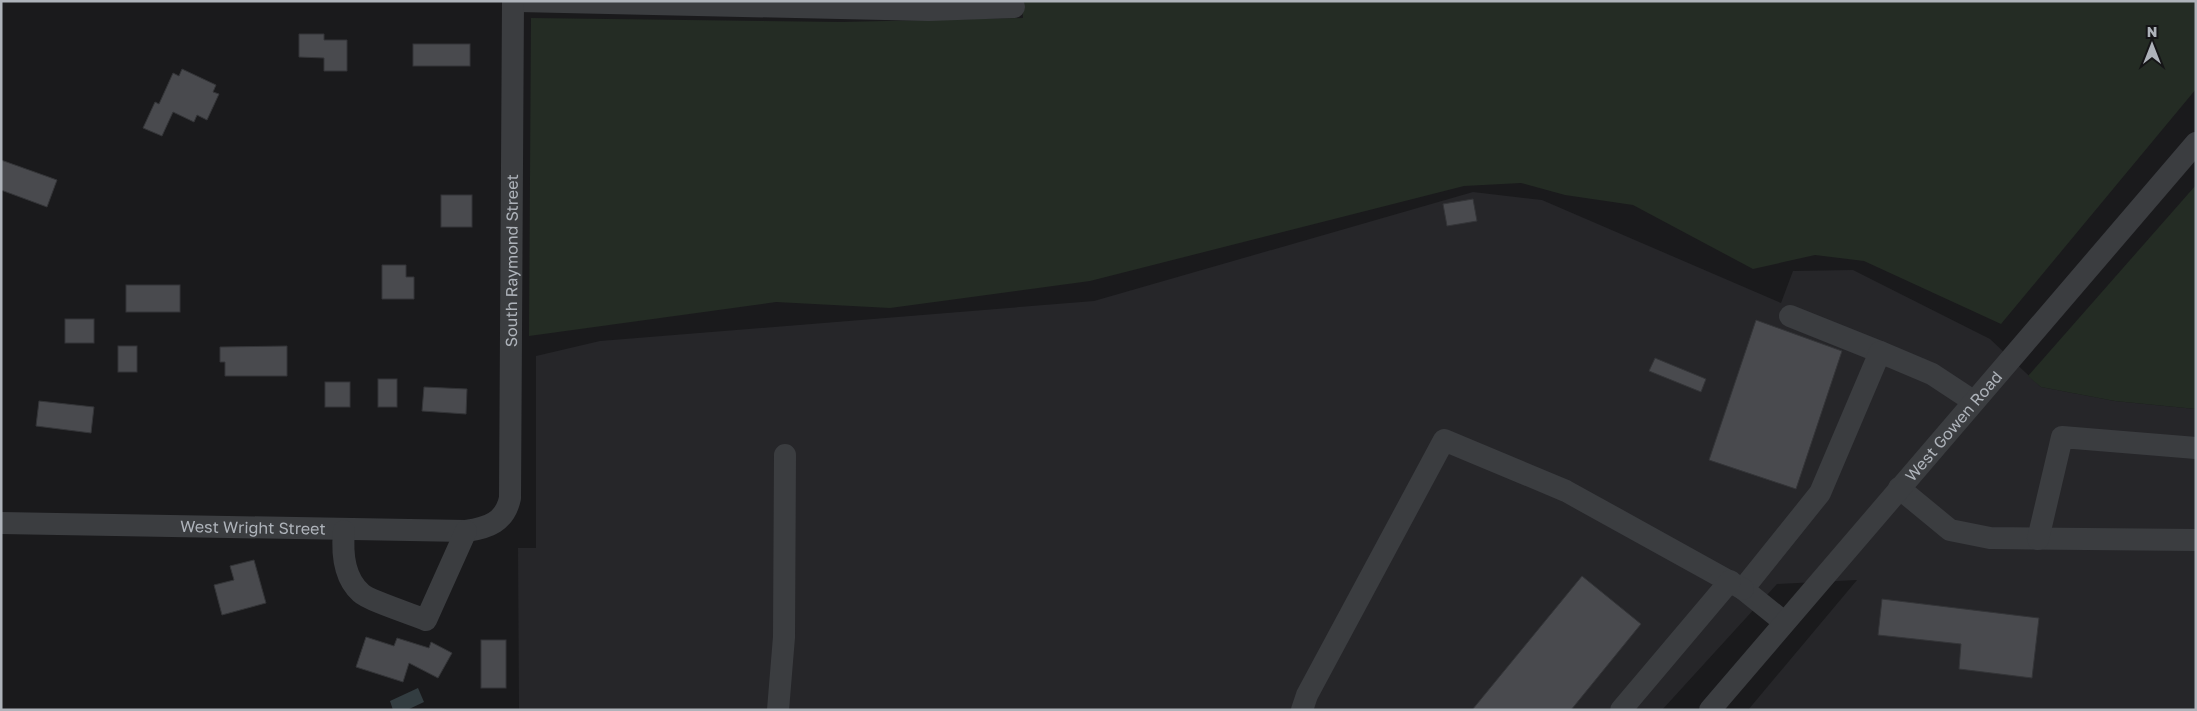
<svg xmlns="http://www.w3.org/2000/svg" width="2197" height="711" font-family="'Golos Text',sans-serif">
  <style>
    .built { fill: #262629 }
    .green { fill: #242c24 }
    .water { fill: #333d41 }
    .building { fill: #494a4e; stroke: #343538 }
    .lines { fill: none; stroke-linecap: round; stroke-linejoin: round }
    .minor { stroke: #3b3d40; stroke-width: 22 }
    .labels { text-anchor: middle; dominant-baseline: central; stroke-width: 4; stroke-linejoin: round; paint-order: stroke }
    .street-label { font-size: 16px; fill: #aeb3ba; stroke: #151517 }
  </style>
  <rect width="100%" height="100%" fill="#1a1a1c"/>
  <polygon class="built" points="1473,192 1542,200 1781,303 1793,271 1853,270 1990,339 2041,387 2115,401 2196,409 2196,710 1748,710 1857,580 1777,584 1662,710 519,710 518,548 536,548 536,356 600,341 1094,301"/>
  <g class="green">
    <polygon points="1022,1 2196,1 2196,89 2001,324 1864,261 1815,255 1753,269 1633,205 1565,195 1521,183 1464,186 1090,281 890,308 776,302 529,336 531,18 841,22 1023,18"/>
    <polygon points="2196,185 2196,409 2115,401 2041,387 2028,376"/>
  </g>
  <polygon class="water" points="418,688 424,702 407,710 393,710 390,701"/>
  <g class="building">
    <polygon points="299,34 324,34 324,40 347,40 347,71 324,71 324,58 299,57"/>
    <rect x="413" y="44" width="57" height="22"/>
    <polygon points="182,69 216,85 213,92 219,94 207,120 197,115 194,122 173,112 162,136 143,128 155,102 159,104 173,73 179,76"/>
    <polygon points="1,160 57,180 47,207 1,190"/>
    <rect x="441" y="195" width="31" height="32"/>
    <polygon points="1473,199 1477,221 1447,226 1443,204"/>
    <polygon points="382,265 406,265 406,277 414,277 414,299 382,299"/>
    <rect x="126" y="285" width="54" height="27"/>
    <rect x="65" y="319" width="29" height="24"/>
    <polygon points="1756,320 1842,351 1796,489 1709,460"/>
    <rect x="118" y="346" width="19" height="26"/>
    <polygon points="287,346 287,376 225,376 225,362 220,362 220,347"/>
    <polygon points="1655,358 1706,379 1701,392 1649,371"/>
    <rect x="378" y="379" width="19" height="28"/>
    <rect x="325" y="382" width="25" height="25"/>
    <polygon points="424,387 467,389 466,414 422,411"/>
    <polygon points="39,401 94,407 91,433 36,426"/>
    <polygon points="254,560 266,603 222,615 214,585 234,580 230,566"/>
    <polygon points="1582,576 1641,624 1571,710 1472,710"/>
    <polygon points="1882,599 2039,618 2032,678 1959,669 1961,644 1878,635"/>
    <polygon points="366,637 394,646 397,638 429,648 431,642 452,653 438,678 409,663 403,682 356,667"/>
    <rect x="481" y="640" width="25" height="48"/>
  </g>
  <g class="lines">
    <g class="minor">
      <polyline points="519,1 929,10 1014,7"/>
      <polyline points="1790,316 1880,352"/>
      <polyline points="1899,488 1950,530 1990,538 2196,540"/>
      <path id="s1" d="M1,523L466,531C488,528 505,522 510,498L513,1"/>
      <path d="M344,531C342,552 343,577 361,593C368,600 414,615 426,620L466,531"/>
      <polyline points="2038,539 2062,437 2196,448"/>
      <polyline points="1784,622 1743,589 1820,493 1880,352 1932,374 1973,401"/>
      <polyline points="778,710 784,637 785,455"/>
      <polyline points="1302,710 1307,695 1444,440 1566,491 1743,589"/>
      <polyline points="1621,710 1730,581"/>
      <path id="s2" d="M1710,710L2196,143"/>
    </g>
  </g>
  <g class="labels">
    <g class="street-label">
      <text stroke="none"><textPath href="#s1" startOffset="762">South Raymond Street</textPath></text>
      <text stroke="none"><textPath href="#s2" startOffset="374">West Gowen Road</textPath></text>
      <text stroke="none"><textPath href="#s1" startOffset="252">West Wright Street</textPath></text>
    </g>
  </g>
  <rect width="2197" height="711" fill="none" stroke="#aeb3ba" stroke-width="5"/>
  <g transform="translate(2152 45)" stroke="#151517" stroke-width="4" paint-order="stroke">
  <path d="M0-4L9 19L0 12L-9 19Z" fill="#aeb3ba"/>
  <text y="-8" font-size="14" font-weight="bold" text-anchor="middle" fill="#aeb3ba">N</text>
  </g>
</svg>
